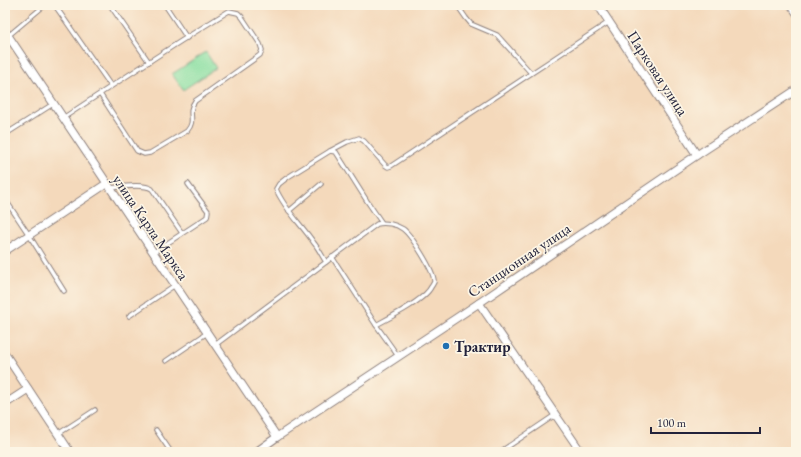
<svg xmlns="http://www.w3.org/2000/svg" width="801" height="457" font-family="'EB Garamond',serif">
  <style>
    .garden { fill: #89dfa2; stroke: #56806e }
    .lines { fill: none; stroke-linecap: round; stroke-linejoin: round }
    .lane-casing { stroke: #8b7e7b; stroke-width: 5.5 }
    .street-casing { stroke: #8b7e7b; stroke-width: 9 }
    .lane { stroke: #fff; stroke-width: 3.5 }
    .street { stroke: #fff; stroke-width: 7 }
    .poi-dot { fill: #1f6fb2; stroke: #fcf5e5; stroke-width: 1.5 }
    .labels { text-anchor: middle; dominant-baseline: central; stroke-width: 3.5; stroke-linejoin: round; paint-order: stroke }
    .street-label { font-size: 15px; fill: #22223b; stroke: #fcf5e5 }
    .poi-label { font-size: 15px; font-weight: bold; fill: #22223b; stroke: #fcf5e5; text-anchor: start }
  </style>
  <rect width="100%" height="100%" fill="#fcf5e5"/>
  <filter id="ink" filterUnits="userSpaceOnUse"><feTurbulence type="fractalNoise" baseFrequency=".025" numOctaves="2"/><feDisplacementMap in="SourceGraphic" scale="8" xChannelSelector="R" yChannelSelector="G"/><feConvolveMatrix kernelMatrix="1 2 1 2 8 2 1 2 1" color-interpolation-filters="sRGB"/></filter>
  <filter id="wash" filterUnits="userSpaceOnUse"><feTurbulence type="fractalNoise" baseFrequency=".012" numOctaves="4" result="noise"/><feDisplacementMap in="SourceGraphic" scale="16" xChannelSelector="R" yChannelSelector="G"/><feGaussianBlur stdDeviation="0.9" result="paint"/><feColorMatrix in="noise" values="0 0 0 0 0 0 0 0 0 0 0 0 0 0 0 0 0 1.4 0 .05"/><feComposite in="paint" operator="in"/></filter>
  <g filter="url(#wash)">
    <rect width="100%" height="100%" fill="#f4d9bb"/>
    <polygon class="garden" points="206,52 216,68 183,90 172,74"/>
  </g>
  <g filter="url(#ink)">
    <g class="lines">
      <g class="lane-casing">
        <g id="lane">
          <polyline points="53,5 56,7 111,86"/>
          <polyline points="110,5 149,62"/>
          <polyline points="165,5 187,38"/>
          <polyline points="457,5 466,18 471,24 497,35 531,73"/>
          <polyline points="789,5 796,15"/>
          <polyline points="8,36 45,5"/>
          <path d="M63,118C118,82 173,45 229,11L238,13L242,17L260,44L262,50L260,55L195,101C186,113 197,120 187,131L150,153L144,154L137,151L100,94"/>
          <polyline points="9,132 53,104"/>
          <polyline points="330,151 347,142 359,138 364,141 385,165 388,167 391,166 609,22"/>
          <path d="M110,188C120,187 144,183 152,189L182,233"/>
          <polyline points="5,199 29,235 64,291"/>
          <polyline points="289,211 321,184"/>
          <polyline points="154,252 207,217 208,211 188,184"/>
          <polyline points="332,257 376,325 398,356"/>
          <path d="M326,262C322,256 319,249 314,243C302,225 285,210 276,189L279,184L288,177L330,151L336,152L367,201L382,223"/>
          <polyline points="129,316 175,285"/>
          <path d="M215,345L377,224C385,222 396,224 403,229C411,235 435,272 434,282C433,284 432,286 431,287C425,300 389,318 376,325"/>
          <polyline points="166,361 207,333"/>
          <polyline points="156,430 171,452"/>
          <polyline points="58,434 95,410"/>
          <polyline points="500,452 555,415"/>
        </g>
      </g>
      <g class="street-casing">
        <g id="street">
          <polyline points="598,5 697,155"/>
          <polyline points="5,31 277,437"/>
          <polyline points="5,251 106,184"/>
          <polyline points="479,303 581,452"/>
          <polyline points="5,354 70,452"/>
          <polyline points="5,404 28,389"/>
          <polyline points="256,452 277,437 479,303 697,155 796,90"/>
        </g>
      </g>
      <use href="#lane" class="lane"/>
      <use href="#street" class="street"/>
    </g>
  </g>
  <circle class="poi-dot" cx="446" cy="346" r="4"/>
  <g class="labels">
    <g class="street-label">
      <text transform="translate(658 73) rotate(57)">Парковая улица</text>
      <text transform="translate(151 227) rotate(56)">улица Карла Маркса</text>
      <text transform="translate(519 260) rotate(-34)">Станционная улица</text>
    </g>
    <g class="poi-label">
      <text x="454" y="346">Трактир</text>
    </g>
  </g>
  <rect width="801" height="457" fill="none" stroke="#fcf5e5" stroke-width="20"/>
  <path d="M651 427v6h109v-6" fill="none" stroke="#22223b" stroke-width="2"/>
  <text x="657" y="427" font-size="12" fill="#22223b" stroke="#fcf5e5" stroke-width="3" paint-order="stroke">100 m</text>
</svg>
